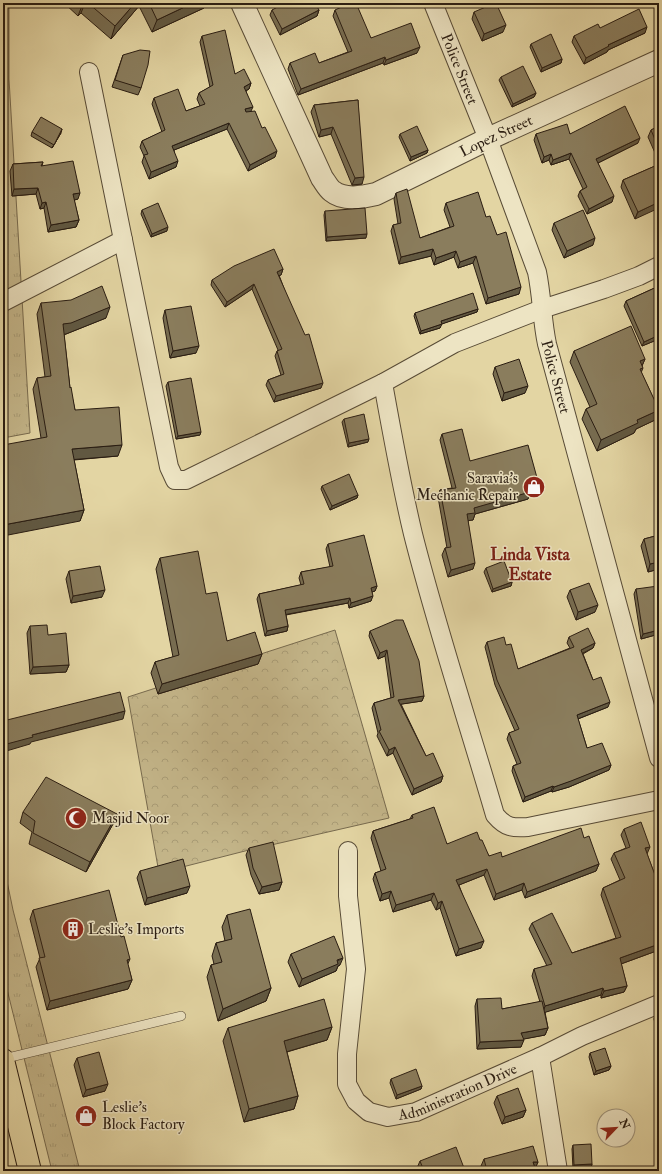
<svg xmlns="http://www.w3.org/2000/svg" width="662" height="1174" font-family="'IM FELL Double Pica',serif">
  <style>
    .grass { fill: url(#grass-tufts); stroke: #776a4e }
    .forest { fill: url(#forest-crowns); stroke: #776a4e }
    .lines { fill: none; stroke-linecap: round; stroke-linejoin: round }
    .service-casing { stroke: #584b36; stroke-width: 10 }
    .minor-casing { stroke: #584b36; stroke-width: 20 }
    .tertiary-casing { stroke: #584b36; stroke-width: 24 }
    .primary-casing { stroke: #2a1d12; stroke-width: 24 }
    .service { stroke: #ede4c3; stroke-width: 9 }
    .minor { stroke: #ede4c3; stroke-width: 18 }
    .tertiary { stroke: #ede4c3; stroke-width: 22 }
    .primary { stroke: #e3d5a3; stroke-width: 22 }
    .wall { fill: #776c50; stroke: #2a1d12 }
    .shaded-wall { fill: #615841; stroke: #2a1d12 }
    .building { fill: #8a7d5d; stroke: #2a1d12 }
    .labels { text-anchor: middle; dominant-baseline: central; stroke-width: 3; stroke-linejoin: round; paint-order: stroke }
    .street-label { font-size: 15px; fill: #2a1d12; stroke: #ede4c3 }
    .poi-label { font-size: 15px; fill: #2a1d12; stroke: #ede4c3; text-anchor: start }
    .quarter-label { font-size: 17px; font-weight: bold; fill: #7a1f14; stroke: #ede4c3 }
  </style>
  <defs>
    <pattern id="grass-tufts" width="24" height="20" patternUnits="userSpaceOnUse"><rect width="24" height="20" fill="#c4b68a"/><path d="M3 7l-1-3M5 7V3M7 7l1-3M15 17l-1-3M17 17v-4M19 17l1-3" fill="none" stroke="#a99c76"/></pattern>
    <pattern id="forest-crowns" width="20" height="18" patternUnits="userSpaceOnUse"><rect width="20" height="18" fill="#c4b68a"/><path d="M2 6a3 3 0 1 1 6 0M12 15a3 3 0 1 1 6 0" fill="none" stroke="#a99c76"/></pattern>
  </defs>
  <rect width="100%" height="100%" fill="#e3d5a3"/>
  <filter id="stains"><feTurbulence type="fractalNoise" baseFrequency=".005" numOctaves="4"/><feColorMatrix values="0 0 0 0 .2 0 0 0 0 .09 0 0 0 0 .02 0 0 0 .5 -.17"/></filter>
  <radialGradient id="worn" r=".72"><stop offset=".6" stop-color="#630" stop-opacity="0"/><stop offset="1" stop-color="#630" stop-opacity=".3"/></radialGradient>
  <g class="grass">
    <polygon points="3,3 9,3 9,79 30,433 3,438"/>
    <polygon points="3,862 13,910 80,1171 52,1171 3,973"/>
  </g>
  <polygon class="forest" points="335,630 389,818 245,851 159,873 128,697"/>
  <g class="lines">
    <g class="service-casing">
      <polyline id="service" points="3,1059 181,1016"/>
    </g>
    <g class="minor-casing">
      <g id="minor">
        <path id="s1" d="M433,3L488,139L537,272C542,296 542,321 547,344L659,758"/>
        <polyline points="89,72 169,467 175,480 186,480 383,383 455,343 542,309 604,289 639,276 659,266"/>
        <polyline points="3,302 123,240"/>
        <path d="M383,383C392,433 401,484 413,534C437,629 468,722 495,815C506,828 513,828 528,827L659,800"/>
        <path id="s2" d="M348,851V896L356,969L347,1054V1084L356,1101L369,1112L388,1117L416,1112L540,1057L582,1036L659,1004"/>
        <polyline points="540,1057 558,1171"/>
      </g>
    </g>
    <g class="tertiary-casing">
      <g id="tertiary">
        <path id="s3" d="M242,3L322,178C325,182 328,188 332,191C344,201 363,197 376,194L488,139L659,61"/>
      </g>
    </g>
    <g class="primary-casing">
      <polyline id="primary" points="3,1060 30,1171"/>
    </g>
    <use href="#service" class="service"/>
    <use href="#minor" class="minor"/>
    <use href="#tertiary" class="tertiary"/>
    <use href="#primary" class="primary"/>
  </g>
  <g class="wall">
    <polygon points="64,3 206,3 204,8 152,32 139,6 111,39 81,13 78,16"/>
    <polygon points="272,10 319,10 317,16 280,35 270,15"/>
    <polygon points="335,10 371,38 417,53 384,65 383,63 298,95 288,69 290,63 319,63 348,52 333,16"/>
    <polygon points="474,12 503,32 482,41 472,19"/>
    <polygon points="645,33 608,50 607,52 584,64 572,42 574,36"/>
    <polygon points="202,36 235,74 251,83 249,89 246,91 251,112 275,157 248,171 227,129 174,150 176,167 149,179 142,162 144,156 140,147 142,141 162,132 152,104 154,98 186,111 200,106 197,99 199,93 210,87 200,42"/>
    <polygon points="531,44 562,59 561,63 541,72 530,47"/>
    <polygon points="123,55 141,88 138,95 112,87"/>
    <polygon points="501,77 536,93 534,97 512,107 499,80"/>
    <polygon points="358,100 362,184 352,185 331,134 319,137 311,112 314,105"/>
    <polygon points="659,126 659,162 648,137 651,130"/>
    <polygon points="32,132 61,133 52,148 31,136"/>
    <polygon points="400,134 428,150 427,153 410,161 399,137"/>
    <polygon points="536,134 570,134 638,143 598,163 612,202 587,214 578,196 580,191 583,189 569,159 551,165 549,160 542,163 534,140"/>
    <polygon points="43,162 42,166 78,199 74,200 79,220 76,227 48,232 44,208 40,209 36,194 12,196 10,171 13,164"/>
    <polygon points="655,166 635,219 621,187 623,180"/>
    <polygon points="396,193 420,238 450,227 444,210 446,203 486,217 497,235 519,294 486,304 473,263 458,268 454,257 434,265 431,256 399,264 391,231 393,225 398,224 394,199"/>
    <polygon points="142,210 167,231 151,237 141,214"/>
    <polygon points="325,211 366,238 326,241 324,215"/>
    <polygon points="554,223 593,245 564,258 552,230"/>
    <polygon points="283,269 281,275 279,275 321,388 274,402 266,385 268,380 281,375 275,356 277,351 278,350 252,289 225,307 211,285 212,280"/>
    <polygon points="659,286 659,339 642,346 624,306 626,301"/>
    <polygon points="41,303 106,318 66,334 64,335 70,388 75,410 118,456 74,460 84,510 80,521 41,438 33,389 37,378 45,377 37,314"/>
    <polygon points="478,309 477,312 441,324 440,328 420,334 414,316 415,313"/>
    <polygon points="165,310 196,353 170,358 163,318"/>
    <polygon points="574,351 645,359 642,366 641,372 659,410 655,420 636,429 634,433 597,451 582,419 586,409 590,407 570,362"/>
    <polygon points="495,367 525,393 502,401 493,374"/>
    <polygon points="168,382 200,435 176,439 166,386"/>
    <polygon points="344,419 368,442 348,447 342,422"/>
    <polygon points="442,434 470,461 536,491 530,493 528,499 475,514 473,520 468,520 473,569 448,577 442,555 445,548 447,548 438,497 440,490 452,488 440,440"/>
    <polygon points="322,486 358,495 357,498 330,510 321,489"/>
    <polygon points="659,535 659,569 648,572 641,546 644,539"/>
    <polygon points="328,544 377,586 375,591 372,592 371,601 349,608 348,603 286,615 288,626 287,631 265,636 257,599 259,594 301,585 299,578 301,572 330,567 326,549"/>
    <polygon points="160,558 206,594 227,641 262,654 258,664 158,694 151,673 155,662 173,657 156,569"/>
    <polygon points="486,568 512,582 511,586 492,592 484,572"/>
    <polygon points="69,571 102,597 71,603 66,579"/>
    <polygon points="636,589 659,593 659,634 641,639 634,594"/>
    <polygon points="570,590 595,612 576,620 567,597"/>
    <polygon points="30,626 48,635 69,665 66,672 30,674 27,633"/>
    <polygon points="370,631 424,696 422,701 401,704 426,756 443,776 441,782 412,795 393,753 387,756 377,736 378,733 372,708 374,703 391,698 385,656 378,659 369,636"/>
    <polygon points="569,637 595,643 593,648 583,654 593,680 608,707 578,719 587,748 611,765 609,770 569,787 552,792 551,791 523,802 512,771 513,766 517,764 507,739 509,733 515,731 495,685 485,647 487,642 506,645 518,669 570,648 567,643"/>
    <polygon points="23,812 117,814 113,824 86,872 29,844 32,832 20,823"/>
    <polygon points="412,815 447,844 480,840 489,856 502,857 584,838 599,864 596,871 525,898 522,890 494,900 484,875 459,885 481,948 456,956 440,908 436,910 431,900 393,912 389,898 380,901 373,879 375,873 381,871 371,838 373,831 410,819"/>
    <polygon points="624,829 647,854 659,886 659,901 657,901 659,950 621,964 627,986 624,992 601,998 601,995 545,1012 548,1028 545,1035 523,1039 521,1047 477,1049 475,1006 477,999 502,1009 540,1002 532,976 534,969 547,966 529,929 532,923 572,953 616,938 601,895 603,888 620,880 611,859 614,853 626,848 621,835"/>
    <polygon points="249,848 282,882 279,890 259,894 251,875 246,855"/>
    <polygon points="140,871 187,893 145,905 137,878"/>
    <polygon points="33,910 128,965 132,980 128,989 47,1010 36,967 40,958 30,919"/>
    <polygon points="227,915 271,988 266,1001 218,1021 207,977 211,965 214,964 212,956 216,943 225,941 222,927"/>
    <polygon points="291,954 340,965 338,966 336,971 299,987 288,962"/>
    <polygon points="659,1011 659,1039 654,1019 656,1012"/>
    <polygon points="332,1027 327,1040 287,1052 298,1096 294,1109 244,1122 223,1041 228,1028"/>
    <polygon points="590,1053 611,1066 609,1070 594,1075 589,1057"/>
    <polygon points="77,1058 105,1091 83,1097 74,1065"/>
    <polygon points="391,1079 422,1086 421,1089 396,1099 390,1083"/>
    <polygon points="497,1096 526,1110 523,1117 502,1124 494,1103"/>
    <polygon points="573,1145 592,1164 591,1168 573,1169 572,1149"/>
    <polygon points="484,1159 538,1162 535,1168 536,1171 482,1171 481,1166"/>
    <polygon points="420,1161 463,1171 418,1171 417,1168"/>
  </g>
  <g class="shaded-wall">
    <polygon points="83,3 85,3 81,13 78,16"/>
    <polygon points="135,3 140,3 139,6 111,39 115,26"/>
    <polygon points="193,3 206,3 204,8 152,32 157,20"/>
    <polygon points="319,10 317,16 280,35 282,29"/>
    <polygon points="506,25 503,32 482,41 484,34"/>
    <polygon points="647,27 645,33 608,50 607,52 584,64 586,58 608,45"/>
    <polygon points="420,47 417,53 384,65 386,60"/>
    <polygon points="385,57 383,63 298,95 301,89"/>
    <polygon points="562,59 561,63 541,72 542,68"/>
    <polygon points="251,83 249,89 241,93 244,87"/>
    <polygon points="536,93 534,97 512,107 513,104"/>
    <polygon points="253,107 250,113 243,116 245,109"/>
    <polygon points="229,123 227,129 169,152 172,146"/>
    <polygon points="333,127 331,134 319,137 321,130"/>
    <polygon points="62,129 61,133 52,148 54,145"/>
    <polygon points="640,138 638,143 594,165 596,159"/>
    <polygon points="428,150 427,153 410,161 411,157"/>
    <polygon points="277,151 275,157 248,171 250,165"/>
    <polygon points="571,153 569,159 551,165 553,160"/>
    <polygon points="551,154 549,160 542,163 544,157"/>
    <polygon points="178,161 176,167 149,179 151,172"/>
    <polygon points="364,177 362,184 352,185 355,178"/>
    <polygon points="38,188 36,194 12,196 14,189"/>
    <polygon points="80,193 78,199 71,201 73,194"/>
    <polygon points="614,196 612,202 587,214 589,209"/>
    <polygon points="46,202 44,208 40,209 42,203"/>
    <polygon points="659,202 659,208 635,219 638,212"/>
    <polygon points="79,220 76,227 48,232 51,225"/>
    <polygon points="168,227 167,231 151,237 152,234"/>
    <polygon points="367,234 366,238 326,241 327,237"/>
    <polygon points="595,238 593,245 564,258 567,251"/>
    <polygon points="433,249 431,256 399,264 401,257"/>
    <polygon points="456,251 454,257 434,265 436,258"/>
    <polygon points="476,256 473,263 458,268 460,262"/>
    <polygon points="283,269 281,275 275,277 277,272"/>
    <polygon points="254,284 252,289 225,307 227,302"/>
    <polygon points="521,287 519,294 486,304 488,298"/>
    <polygon points="110,307 106,318 66,334 59,335 63,324"/>
    <polygon points="478,309 477,312 439,325 441,321"/>
    <polygon points="442,324 440,328 420,334 421,331"/>
    <polygon points="659,335 659,339 642,346 644,342"/>
    <polygon points="199,346 196,353 170,358 173,351"/>
    <polygon points="645,359 641,368 643,368 639,378 640,361"/>
    <polygon points="323,383 321,388 274,402 276,396"/>
    <polygon points="528,386 525,393 502,401 504,393"/>
    <polygon points="659,410 655,420 636,429 634,433 597,451 601,440 637,420"/>
    <polygon points="201,432 200,435 176,439 178,436"/>
    <polygon points="369,439 368,442 348,447 349,443"/>
    <polygon points="122,445 118,456 68,460 72,449"/>
    <polygon points="539,485 536,491 530,493 528,499 475,514 473,520 465,521 467,514 474,508 529,487"/>
    <polygon points="358,495 357,498 330,510 332,506"/>
    <polygon points="84,510 80,521 3,536 3,525"/>
    <polygon points="659,562 659,569 648,572 650,564"/>
    <polygon points="475,563 473,569 448,577 451,570"/>
    <polygon points="512,582 511,586 492,592 493,589"/>
    <polygon points="377,586 375,591 369,593 371,588"/>
    <polygon points="105,590 102,597 71,603 73,596"/>
    <polygon points="373,596 371,601 349,608 351,603"/>
    <polygon points="350,598 348,603 283,615 285,610"/>
    <polygon points="598,605 595,612 576,620 578,612"/>
    <polygon points="288,626 287,631 265,636 267,631"/>
    <polygon points="659,630 659,634 641,639 643,634"/>
    <polygon points="595,643 593,648 579,655 581,650"/>
    <polygon points="387,650 385,656 378,659 380,653"/>
    <polygon points="262,654 258,664 158,694 162,684"/>
    <polygon points="69,665 66,672 30,674 33,667"/>
    <polygon points="424,696 422,701 396,705 398,700"/>
    <polygon points="610,702 608,707 575,720 577,715"/>
    <polygon points="125,711 123,719 31,742 30,744 3,752 3,745 32,735"/>
    <polygon points="395,747 393,753 387,756 389,750"/>
    <polygon points="611,765 609,770 569,787 552,792 554,787"/>
    <polygon points="443,776 441,782 412,795 414,789"/>
    <polygon points="553,786 551,791 523,802 525,797"/>
    <polygon points="117,814 113,824 86,872 90,862"/>
    <polygon points="650,847 647,854 645,848"/>
    <polygon points="599,864 596,871 525,898 527,892"/>
    <polygon points="487,869 484,875 454,887 456,880"/>
    <polygon points="282,882 279,890 259,894 262,887"/>
    <polygon points="524,883 522,890 494,900 496,894"/>
    <polygon points="190,886 187,893 145,905 147,898"/>
    <polygon points="391,891 389,898 380,901 382,894"/>
    <polygon points="434,893 431,900 393,912 396,905"/>
    <polygon points="659,895 659,901 653,903 655,896"/>
    <polygon points="442,901 440,908 436,910 438,903"/>
    <polygon points="484,941 481,948 456,956 459,949"/>
    <polygon points="659,944 659,950 618,965 620,958"/>
    <polygon points="343,958 340,965 338,966 336,971 299,987 302,979"/>
    <polygon points="130,959 126,968 127,960"/>
    <polygon points="132,980 128,989 47,1010 50,1001"/>
    <polygon points="627,986 624,992 601,998 604,991"/>
    <polygon points="271,988 266,1001 218,1021 223,1009"/>
    <polygon points="603,988 601,995 543,1013 545,1006"/>
    <polygon points="332,1027 327,1040 279,1054 284,1041"/>
    <polygon points="548,1028 545,1035 519,1040 521,1033"/>
    <polygon points="524,1040 521,1047 477,1049 480,1042"/>
    <polygon points="611,1066 609,1070 594,1075 596,1071"/>
    <polygon points="108,1084 105,1091 83,1097 86,1090"/>
    <polygon points="422,1086 421,1089 396,1099 397,1095"/>
    <polygon points="298,1096 294,1109 244,1122 249,1109"/>
    <polygon points="526,1110 523,1117 502,1124 505,1117"/>
    <polygon points="533,1162 538,1162 535,1169"/>
    <polygon points="592,1164 591,1168 573,1169 574,1165"/>
    <polygon points="464,1168 463,1171 456,1171"/>
  </g>
  <g class="building">
    <polygon points="88,3 135,3 115,26"/>
    <polygon points="149,3 193,3 157,20"/>
    <polygon points="285,3 315,3 319,10 282,29 272,10"/>
    <polygon points="350,3 356,3 371,38 411,23 420,47 386,60 385,57 301,89 290,63 315,53 319,63 352,51 335,10"/>
    <polygon points="495,3 496,3 506,25 484,34 474,12"/>
    <polygon points="639,9 647,27 608,45 609,46 586,58 574,36 598,24 600,28"/>
    <polygon points="225,30 235,74 244,69 251,83 244,87 253,107 245,109 246,112 255,111 262,128 265,127 277,151 250,165 229,123 172,146 178,161 151,172 144,155 148,154 142,141 165,130 154,98 178,89 186,111 205,104 199,93 213,85 202,36"/>
    <polygon points="551,34 562,59 542,68 531,44"/>
    <polygon points="140,50 150,51 148,65 141,88 115,80 123,55"/>
    <polygon points="523,66 536,93 513,104 501,77"/>
    <polygon points="358,100 364,177 355,178 333,127 321,130 314,105"/>
    <polygon points="625,106 640,138 596,159 614,196 589,209 580,191 587,187 571,153 553,160 551,154 544,157 536,134 567,124 570,134"/>
    <polygon points="41,117 62,129 54,145 32,132"/>
    <polygon points="417,126 428,150 411,157 400,134"/>
    <polygon points="659,126 659,149 651,130"/>
    <polygon points="73,161 80,193 73,194 79,220 51,225 46,202 42,203 38,188 14,189 13,164 43,162 41,166"/>
    <polygon points="655,166 659,176 659,202 638,212 623,180"/>
    <polygon points="407,189 420,238 454,226 446,203 478,192 486,217 490,216 497,235 506,232 521,287 488,298 476,256 460,262 456,251 436,258 433,249 401,257 393,225 401,223 396,193"/>
    <polygon points="158,203 168,227 152,234 142,210"/>
    <polygon points="365,208 367,234 327,237 325,211"/>
    <polygon points="583,210 595,238 567,251 554,223"/>
    <polygon points="274,249 283,269 277,272 305,335 309,334 323,383 276,396 268,380 284,374 277,351 282,349 254,284 227,302 212,280 234,266"/>
    <polygon points="102,286 110,307 71,323 63,324 70,388 71,387 75,410 119,407 122,445 72,449 84,510 3,525 3,445 47,437 37,378 51,376 41,303 71,300"/>
    <polygon points="659,286 659,335 644,342 626,301"/>
    <polygon points="473,293 478,309 441,321 442,324 421,331 415,313"/>
    <polygon points="191,306 199,346 173,351 165,310"/>
    <polygon points="631,326 645,359 640,361 643,368 640,369 659,410 637,420 638,423 601,440 586,409 597,404 574,351"/>
    <polygon points="519,359 528,386 504,393 495,367"/>
    <polygon points="191,378 201,432 178,436 168,382"/>
    <polygon points="364,414 369,439 349,443 344,419"/>
    <polygon points="462,429 470,461 528,445 539,485 529,487 530,492 474,508 475,513 467,514 475,563 451,570 445,548 451,547 440,490 456,488 442,434"/>
    <polygon points="349,474 358,495 332,506 322,486"/>
    <polygon points="364,535 377,586 371,588 373,596 351,603 350,598 285,610 288,626 267,631 259,594 304,584 301,572 333,566 328,544"/>
    <polygon points="659,535 659,562 650,564 644,539"/>
    <polygon points="198,551 206,594 217,592 227,641 255,632 262,654 162,684 155,662 179,655 160,558"/>
    <polygon points="504,561 512,582 493,589 486,568"/>
    <polygon points="100,566 105,590 73,596 69,571"/>
    <polygon points="589,583 598,605 578,612 570,590"/>
    <polygon points="658,586 659,593 659,630 643,634 636,589"/>
    <polygon points="396,620 403,620 419,661 424,696 398,700 426,756 433,753 443,776 414,789 395,747 389,750 379,731 381,730 374,703 394,697 387,650 380,653 370,631"/>
    <polygon points="47,625 48,635 66,633 69,665 33,667 30,626"/>
    <polygon points="588,628 595,643 581,650 593,680 601,677 610,702 577,715 587,748 602,743 611,765 571,781 554,787 553,786 525,797 513,766 521,763 509,733 519,729 497,680 487,642 504,637 506,645 511,644 518,669 574,647 569,637"/>
    <polygon points="120,692 125,711 32,735 33,737 3,745 3,721"/>
    <polygon points="46,777 117,814 90,862 33,833 35,821 23,812"/>
    <polygon points="434,807 447,844 477,832 480,840 482,840 489,856 501,852 502,857 581,828 584,838 589,836 599,864 527,892 524,883 496,894 487,869 456,880 484,941 459,949 442,901 438,903 434,893 396,905 391,891 382,894 375,873 386,869 373,831 413,818 412,815"/>
    <polygon points="641,822 650,847 645,848 659,886 659,895 655,896 659,907 659,944 620,958 627,986 604,991 603,988 545,1006 534,969 552,964 532,923 552,913 572,953 621,937 603,888 625,878 614,853 630,847 624,829"/>
    <polygon points="273,842 282,882 262,887 253,868 249,848"/>
    <polygon points="183,859 190,886 147,898 140,871"/>
    <polygon points="109,890 121,937 124,936 130,959 127,960 132,980 50,1001 39,958 45,957 33,910"/>
    <polygon points="250,909 271,988 223,1009 211,965 222,962 216,943 232,939 227,915"/>
    <polygon points="334,936 343,958 337,960 338,964 302,979 291,954"/>
    <polygon points="501,998 502,1009 542,1001 548,1028 521,1033 524,1040 480,1042 477,999"/>
    <polygon points="324,999 332,1027 284,1041 298,1096 249,1109 228,1028"/>
    <polygon points="659,1011 659,1021 656,1012"/>
    <polygon points="605,1048 611,1066 596,1071 590,1053"/>
    <polygon points="99,1052 108,1084 86,1090 77,1058"/>
    <polygon points="416,1069 422,1086 397,1095 391,1079"/>
    <polygon points="518,1088 526,1110 505,1117 497,1096"/>
    <polygon points="591,1144 592,1164 574,1165 573,1145"/>
    <polygon points="533,1146 538,1162 533,1162 536,1171 487,1171 484,1159"/>
    <polygon points="456,1147 464,1168 456,1171 424,1171 420,1161"/>
  </g>
  <defs>
    <g id="shop-disc" transform="scale(1.15)"><circle r="9.5" fill="#8f2418" stroke="#ede4c3"/><path d="M-5-2.5h2.3a2.7 3.5 0 0 1 5.4 0H5L5.5 6h-11ZM-1.5-2.5h3a1.5 2.3 0 0 0-3 0Z" fill="#fff"/></g>
    <g id="mosque-disc" transform="scale(1.15)"><circle r="9.5" fill="#8f2418" stroke="#ede4c3"/><path d="M3.5-4.9A6 6 0 1 0 3.5 4.9A5 5 0 1 1 3.5-4.9Z" fill="#fff"/></g>
    <g id="building-disc" transform="scale(1.15)"><circle r="9.5" fill="#8f2418" stroke="#ede4c3"/><path d="M-4-6H4V6H1V3H-1V6H-4ZM-2.5-4.3h1.7v1.8h-1.7ZM.8-4.3h1.7v1.8H.8ZM-2.5-1h1.7V.8h-1.7ZM.8-1h1.7V.8H.8Z" fill="#fff"/></g>
  </defs>
  <g fill-rule="evenodd">
    <use href="#shop-disc" x="534" y="487"/>
    <use href="#mosque-disc" x="76" y="818"/>
    <use href="#building-disc" x="73" y="929"/>
    <use href="#shop-disc" x="86" y="1116"/>
  </g>
  <g class="labels">
    <g class="street-label">
      <text stroke="none"><textPath href="#s1" startOffset="71">Police Street</textPath></text>
      <text stroke="none"><textPath href="#s3" startOffset="388">Lopez Street</textPath></text>
      <text stroke="none"><textPath href="#s1" startOffset="395">Police Street</textPath></text>
      <text stroke="none"><textPath href="#s2" startOffset="364">Administration Drive</textPath></text>
    </g>
    <g class="poi-label">
      <text x="518" y="478" text-anchor="end">Saravia's<tspan x="518" dy="17">Mechanic Repair</tspan></text>
      <text x="92" y="818">Masjid Noor</text>
      <text x="88" y="929">Leslie's Imports</text>
      <text x="102" y="1107">Leslie's<tspan x="102" dy="17">Block Factory</tspan></text>
    </g>
    <g class="quarter-label">
      <text x="530" y="554">Linda Vista<tspan x="530" dy="20">Estate</tspan></text>
    </g>
  </g>
  <rect width="662" height="1174" fill="none" stroke="#e3d5a3" stroke-width="16"/>
  <rect x="4" y="4" width="654" height="1166" fill="none" stroke="#2a1d12" stroke-width="2"/>
  <rect x="8" y="8" width="646" height="1158" fill="none" stroke="#2a1d12"/>
  <g transform="translate(616 1128) rotate(65)"><circle r="19" fill="#ede4c3" stroke="#9f947c"/>
  <path d="M0-3L7 15L0 10L-7 15Z" fill="#8f2418"/>
  <text y="-6" font-size="11" font-weight="bold" text-anchor="middle" fill="#2a1d12">N</text>
  </g>
  <rect width="100%" height="100%" filter="url(#stains)"/>
  <rect width="100%" height="100%" fill="url(#worn)"/>
</svg>
